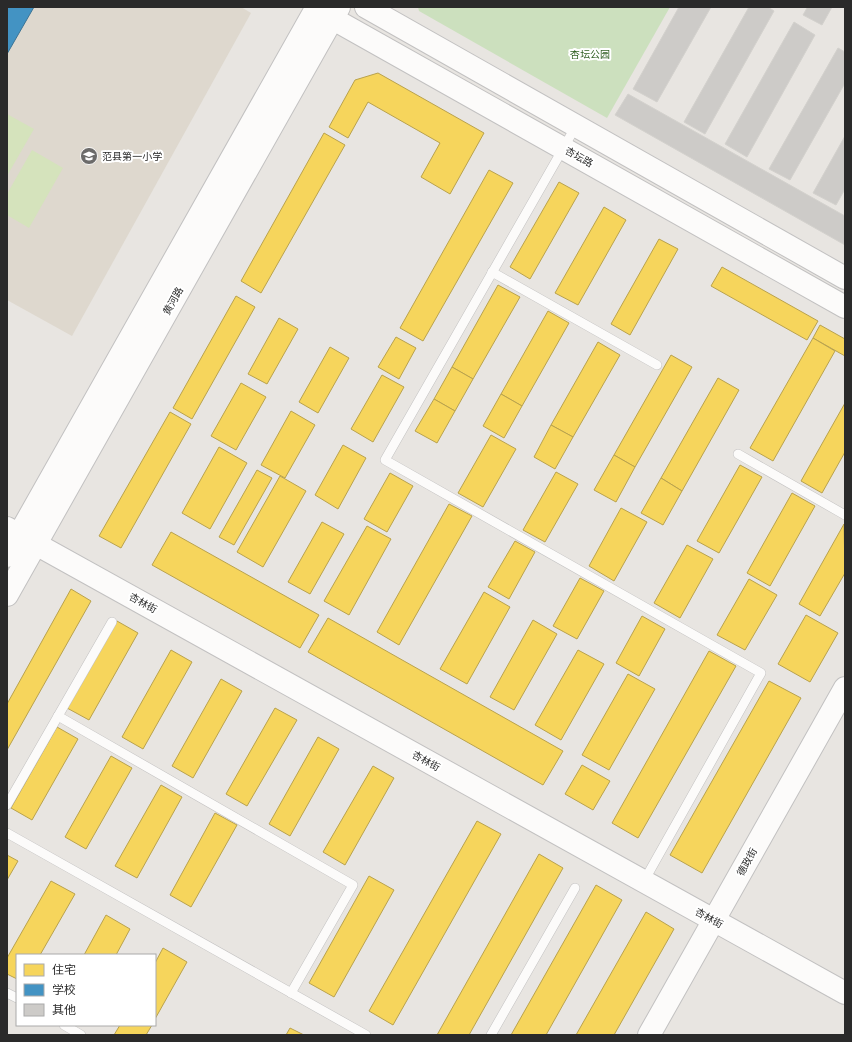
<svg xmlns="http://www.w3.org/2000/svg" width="852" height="1042" font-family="Montserrat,'Noto Sans SC',sans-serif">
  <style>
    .education { fill: #ded8ce }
    .green { fill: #cce0be }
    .pitch { fill: #d5e3bc }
    .homes { fill: #f6d55c; stroke: #b9a24d }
    .schools { fill: #4393c3; stroke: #3c7495 }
    .building { fill: #cdcbc8; stroke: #d3d1cd }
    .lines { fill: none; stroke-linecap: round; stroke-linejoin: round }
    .lane-casing { stroke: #c2c1c1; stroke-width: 10 }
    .secondary-casing { stroke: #c2c1c1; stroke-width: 24 }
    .lane { stroke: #fcfbfa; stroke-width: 9 }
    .secondary { stroke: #fcfbfa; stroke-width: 22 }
    .labels { text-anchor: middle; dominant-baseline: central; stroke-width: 4; stroke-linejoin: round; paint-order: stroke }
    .park-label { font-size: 10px; fill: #305f23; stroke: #fff }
    .poi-label { font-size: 10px; fill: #2a2a2a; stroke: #fff; text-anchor: start }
    .street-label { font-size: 10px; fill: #2a2a2a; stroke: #fff }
  </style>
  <rect width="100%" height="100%" fill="#e8e5e1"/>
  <polygon class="education" points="7,7 241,7 251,13 72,336 7,300"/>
  <polygon class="green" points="418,7 670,7 607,118 419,11"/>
  <g class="pitch">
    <polygon points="7,114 34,129 7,176"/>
    <polygon points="32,150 63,168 29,228 7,215 7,194"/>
  </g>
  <g class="homes">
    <polygon points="378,73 484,133 450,194 421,177 440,143 368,102 348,138 329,127 355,80"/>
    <polygon points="324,133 345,145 261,293 241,281"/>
    <polygon points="489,170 513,183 423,341 400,328"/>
    <polygon points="559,182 579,193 530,279 510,267"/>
    <polygon points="604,207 626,220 578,305 555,293"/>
    <polygon points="659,239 678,249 630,335 611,324"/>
    <polygon points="722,267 818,321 807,340 711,286"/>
    <polygon points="498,285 520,297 473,379 452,367"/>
    <polygon points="236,296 255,307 192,419 173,408"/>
    <polygon points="548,311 569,323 522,406 501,394"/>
    <polygon points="279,318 298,329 267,384 248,374"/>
    <polygon points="820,325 845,339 845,356 813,338"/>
    <polygon points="396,337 416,348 399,379 378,367"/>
    <polygon points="813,338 835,351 773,461 750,448"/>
    <polygon points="598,342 620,355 573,437 551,425"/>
    <polygon points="330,347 349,358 318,413 299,402"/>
    <polygon points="671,355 692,367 635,467 614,455"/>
    <polygon points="452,367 473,379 455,411 434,399"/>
    <polygon points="382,375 404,387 373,442 351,429"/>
    <polygon points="718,378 739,390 682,491 661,478"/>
    <polygon points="241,383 266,397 236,450 211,436"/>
    <polygon points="501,394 522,406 504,438 483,426"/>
    <polygon points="434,399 455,411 437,443 415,431"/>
    <polygon points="845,403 845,452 822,493 801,481"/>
    <polygon points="291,411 315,425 285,478 261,465"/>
    <polygon points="170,412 191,424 121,548 99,536"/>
    <polygon points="551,425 573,437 555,469 534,457"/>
    <polygon points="491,435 516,449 483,507 458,493"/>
    <polygon points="343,445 366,458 338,509 315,495"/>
    <polygon points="219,447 247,463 210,529 182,513"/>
    <polygon points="614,455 635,467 616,502 594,490"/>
    <polygon points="740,465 762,477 719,553 697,541"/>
    <polygon points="257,470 272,478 234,545 219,537"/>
    <polygon points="556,472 578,484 545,542 523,530"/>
    <polygon points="390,473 413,486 387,532 364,519"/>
    <polygon points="280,476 306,491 263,567 237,552"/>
    <polygon points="661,478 682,491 663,525 641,513"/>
    <polygon points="792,493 815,506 770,586 747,573"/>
    <polygon points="449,504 472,516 399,645 377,632"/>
    <polygon points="621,508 647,522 614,581 589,566"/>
    <polygon points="322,522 344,534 310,594 288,582"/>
    <polygon points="844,524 845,573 820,616 799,604"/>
    <polygon points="367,526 391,539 349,615 324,601"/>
    <polygon points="171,532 319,615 300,648 152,565"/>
    <polygon points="515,541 535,552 509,599 488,587"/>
    <polygon points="687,545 713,559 680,618 654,603"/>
    <polygon points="580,578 604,591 577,639 553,626"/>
    <polygon points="749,579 777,595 745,650 717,635"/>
    <polygon points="71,589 91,601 7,750 7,704"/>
    <polygon points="484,592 510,607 467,684 440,669"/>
    <polygon points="806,615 838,633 810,682 778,664"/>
    <polygon points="642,616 665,629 639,676 616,663"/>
    <polygon points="328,618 563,751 543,785 308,652"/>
    <polygon points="533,620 557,634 514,710 490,697"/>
    <polygon points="117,621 138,633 89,720 67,708"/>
    <polygon points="171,650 192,662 143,749 122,737"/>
    <polygon points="578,650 604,664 561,740 535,725"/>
    <polygon points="709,651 736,666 638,838 612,823"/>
    <polygon points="628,674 655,689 609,770 582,755"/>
    <polygon points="221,679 242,691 193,778 172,766"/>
    <polygon points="769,681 801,698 702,873 670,855"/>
    <polygon points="275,708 297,720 247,806 226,794"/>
    <polygon points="57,727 78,739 32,820 11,808"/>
    <polygon points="318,737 339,749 290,836 269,824"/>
    <polygon points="111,756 132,768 86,849 65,837"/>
    <polygon points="582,765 610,781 593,810 565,794"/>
    <polygon points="373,766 394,778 345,865 323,852"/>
    <polygon points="161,785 182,797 137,878 115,866"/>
    <polygon points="215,813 237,825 191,907 170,895"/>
    <polygon points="477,821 501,834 393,1025 369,1011"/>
    <polygon points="539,854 563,868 469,1035 437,1035"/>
    <polygon points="7,855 18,861 7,880"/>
    <polygon points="369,876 394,890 334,997 309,983"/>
    <polygon points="51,881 75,894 40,955 17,955 17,979 7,974 7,958"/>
    <polygon points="596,885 622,900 546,1035 511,1035"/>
    <polygon points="646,912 674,929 614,1035 576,1035"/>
    <polygon points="106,915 130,929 116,955 84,955"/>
    <polygon points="163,948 187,962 155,1019 155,963"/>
    <polygon points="120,1025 152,1025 146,1035 114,1035"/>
    <polygon points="290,1028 304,1035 286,1035"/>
  </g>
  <polygon class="schools" points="7,7 34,7 7,54"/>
  <g class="building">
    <polygon points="679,7 711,7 657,102 633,89"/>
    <polygon points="749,7 768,7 774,11 705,134 684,122"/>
    <polygon points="806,7 832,7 822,25 803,15 807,8"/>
    <polygon points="794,22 815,35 747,157 725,144"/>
    <polygon points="838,48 845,52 845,83 790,180 769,169"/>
    <polygon points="628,94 845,216 845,245 615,115"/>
    <polygon points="845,136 845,189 836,205 813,193"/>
  </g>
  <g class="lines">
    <g class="lane-casing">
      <g id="lane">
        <polyline points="576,126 385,460 761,673 644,881"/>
        <polyline points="492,272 657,365"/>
        <polyline points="738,454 845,515"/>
        <polyline points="58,716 353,885 291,993"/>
        <polyline points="7,805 112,622"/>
        <polyline points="7,833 366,1035"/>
        <polyline points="7,993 17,998"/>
        <polyline points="64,1025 81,1035"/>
        <polyline points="491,1035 575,888"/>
      </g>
    </g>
    <g class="secondary-casing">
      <g id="secondary">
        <polyline points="366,7 845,278"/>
        <polyline points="319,11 845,307"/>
        <polyline points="7,528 845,993"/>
        <polyline points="7,556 317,7"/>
        <polyline points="7,595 339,7"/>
        <polyline points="649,1035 845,688"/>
      </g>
    </g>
    <use href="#lane" class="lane"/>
    <use href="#secondary" class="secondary"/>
  </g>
  <defs>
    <g id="school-disc" transform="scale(0.9)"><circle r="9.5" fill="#6c6b6a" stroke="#fff"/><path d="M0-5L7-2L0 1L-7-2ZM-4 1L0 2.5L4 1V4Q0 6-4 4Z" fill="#fff"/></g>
  </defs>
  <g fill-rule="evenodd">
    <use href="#school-disc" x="89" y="156"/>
  </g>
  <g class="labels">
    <g class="park-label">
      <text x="590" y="54">杏坛公园</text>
    </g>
    <g class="poi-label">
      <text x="102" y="156">范县第一小学</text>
    </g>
    <g class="street-label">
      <text transform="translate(579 157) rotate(29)">杏坛路</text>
      <text transform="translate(173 301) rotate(-61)">黄河路</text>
      <text transform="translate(143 603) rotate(29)">杏林街</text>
      <text transform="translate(426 761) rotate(29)">杏林街</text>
      <text transform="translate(747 862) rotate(-61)">德政街</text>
      <text transform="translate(709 918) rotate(29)">杏林街</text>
    </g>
  </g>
  <rect width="852" height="1042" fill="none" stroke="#2a2a2a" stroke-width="16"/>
  <rect x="16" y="954" width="140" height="72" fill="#ffffff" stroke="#aaaaaa"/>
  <rect x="24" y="964" width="20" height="12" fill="#f6d55c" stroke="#aaaaaa"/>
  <text x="52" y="974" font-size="12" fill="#2a2a2a">住宅</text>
  <rect x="24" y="984" width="20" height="12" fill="#4393c3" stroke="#aaaaaa"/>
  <text x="52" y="994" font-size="12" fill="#2a2a2a">学校</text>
  <rect x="24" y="1004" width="20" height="12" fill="#cdcbc8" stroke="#aaaaaa"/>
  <text x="52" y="1014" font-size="12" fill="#2a2a2a">其他</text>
</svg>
